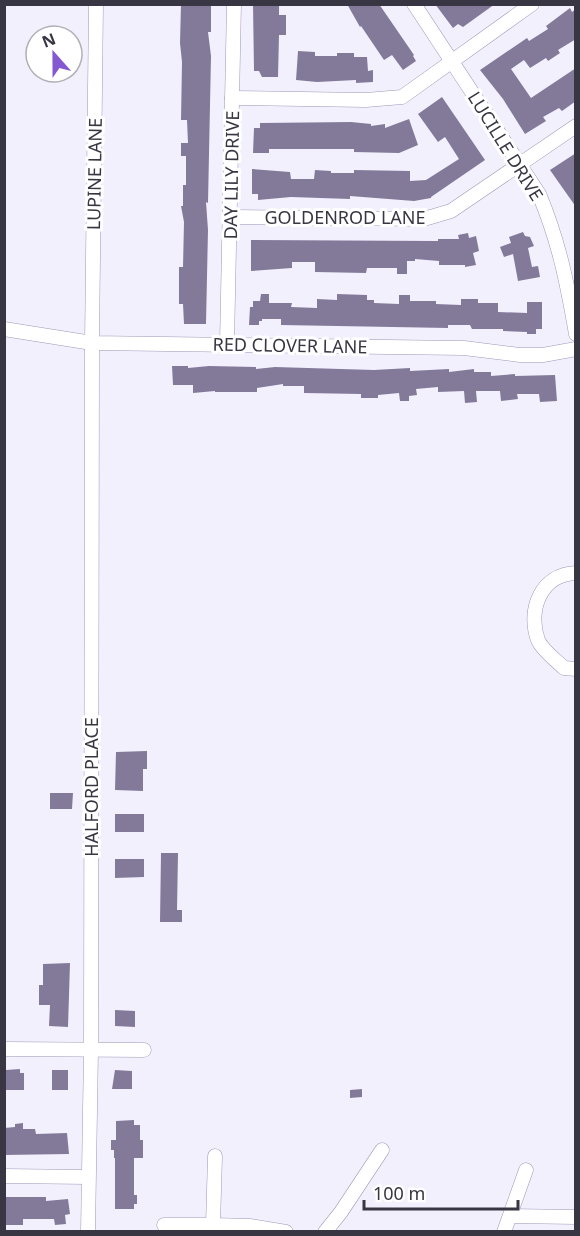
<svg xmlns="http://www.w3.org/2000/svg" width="580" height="1236" font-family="'Noto Sans',sans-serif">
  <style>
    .building { fill: #837a9a }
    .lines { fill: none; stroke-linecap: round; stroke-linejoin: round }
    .minor-casing { stroke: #a097b8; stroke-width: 15 }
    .minor { stroke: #fff; stroke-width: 14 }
    .labels { text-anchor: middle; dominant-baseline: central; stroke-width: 6; stroke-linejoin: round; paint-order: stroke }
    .street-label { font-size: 18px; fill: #393643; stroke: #fff }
  </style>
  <rect width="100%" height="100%" fill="#f3f0fe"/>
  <g class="building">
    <polygon points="181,4 211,6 211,32 208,32 211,56 208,203 206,202 208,230 206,324 184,324 183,304 179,304 179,267 183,267 184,222 181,206 183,206 183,185 186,185 186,156 181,156 181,143 188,143 187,120 181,120 182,62 180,43"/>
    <polygon points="253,4 279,4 279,15 286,15 286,35 279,35 278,77 262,77 259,71 254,71"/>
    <polygon points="347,4 379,4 414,55 413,56 416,61 403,70 392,55 384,60 361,26 360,27"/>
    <polygon points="435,4 495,4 463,27 458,24 453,28"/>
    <polygon points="570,8 572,12 576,9 576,39 558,50 560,53 548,61 546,58 530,68 524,60 511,69 531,98 576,68 576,101 562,111 559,108 543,117 546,121 525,134 503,99 480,70 527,38 529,41 548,29 546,26"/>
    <polygon points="298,51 315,52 315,56 337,56 337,53 354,53 354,57 367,57 368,71 373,70 373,82 356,83 356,80 317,82 296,80"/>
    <polygon points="442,97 485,160 431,197 431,198 414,201 350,196 350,199 291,197 258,200 258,194 252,194 252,169 290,172 291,179 314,179 315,170 331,171 331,173 354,173 354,170 410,171 410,181 426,180 459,159 445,137 438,142 418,114"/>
    <polygon points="409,119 418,145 399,153 354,152 354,149 269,149 269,153 253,153 254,128 260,128 260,123 351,122 371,124 371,126 385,124 385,128"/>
    <polygon points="576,153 576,207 550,170"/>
    <polygon points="523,232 525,236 530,237 534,246 528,248 532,267 538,266 540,277 518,281 513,254 504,257 500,247 511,243 509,237"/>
    <polygon points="468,233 469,238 476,236 479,251 473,253 476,265 465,267 465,265 439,265 439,261 415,259 415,261 407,261 407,274 397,274 397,268 367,268 366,273 315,272 315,262 292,262 292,268 251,271 251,240 438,241 438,239 459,239 458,235"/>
    <polygon points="261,294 269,294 269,303 292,303 291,307 317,308 317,299 337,300 337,294 367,295 367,300 374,300 374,303 399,304 399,295 410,295 410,301 436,301 436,304 461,305 461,299 478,299 478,303 498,303 498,312 527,313 527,302 542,302 542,329 536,329 536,334 527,334 527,332 503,331 503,329 472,329 470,325 448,325 448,328 281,325 281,319 262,319 262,321 259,321 259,325 249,325 250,307 253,307 253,301 260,301"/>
    <polygon points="172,366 188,366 188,368 209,366 256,367 256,369 275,367 374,370 410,368 410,371 449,369 449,372 474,369 474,372 491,372 491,376 515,374 515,376 555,375 557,401 540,402 539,394 517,394 518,399 501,401 500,391 476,391 477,402 465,403 464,391 438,392 438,387 416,389 417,395 409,396 409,401 400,401 399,393 378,395 378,398 361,398 361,394 304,393 304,386 283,386 283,384 257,388 257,392 215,392 215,391 193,393 193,385 173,385"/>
    <polygon points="147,751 147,769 143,769 143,791 115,790 116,752"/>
    <polygon points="50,793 73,793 72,809 50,809"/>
    <rect x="115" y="814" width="29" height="18"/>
    <polygon points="161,853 178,853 177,910 182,910 182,922 160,922"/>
    <polygon points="115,859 144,859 144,877 115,878"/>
    <polygon points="70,963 68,1027 49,1026 50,1005 39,1005 39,985 43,985 43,964"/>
    <polygon points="115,1010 135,1011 135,1027 115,1026"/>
    <polygon points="20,1069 20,1073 24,1073 24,1090 6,1090 6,1070"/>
    <rect x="52" y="1070" width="16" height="20"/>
    <polygon points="115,1070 132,1071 132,1089 112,1089"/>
    <polygon points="362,1089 362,1097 350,1098 350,1090"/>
    <polygon points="134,1120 134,1125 140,1125 140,1140 143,1140 143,1158 134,1158 134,1195 137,1195 137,1204 134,1204 134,1209 115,1209 115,1158 114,1158 114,1150 111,1150 111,1140 116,1140 116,1121"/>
    <polygon points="23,1123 23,1129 35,1129 36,1134 67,1133 69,1154 4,1155 4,1128 15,1127 15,1124"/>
    <polygon points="4,1197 46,1197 46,1201 68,1199 70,1214 65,1215 66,1224 55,1225 54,1219 23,1219 23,1225 4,1225"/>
  </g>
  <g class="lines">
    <g class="minor-casing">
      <g id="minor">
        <path d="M414,4L539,194C559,242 567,282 576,334"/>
        <polyline points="232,98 366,100 402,97 532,4"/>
        <polyline points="231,217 424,219 451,211 576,126"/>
        <polyline points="4,329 92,343 464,348 520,355 543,355 576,349"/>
        <polyline points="227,344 234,4"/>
        <path d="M576,573C541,574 527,610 538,640C542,650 557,661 564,668L576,669"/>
        <polyline points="4,1049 144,1050"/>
        <polyline points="215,1156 213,1225 250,1226 286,1232"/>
        <polyline points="4,1176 88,1177"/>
        <polyline points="510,1216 576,1217"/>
        <polyline points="164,1225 213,1225"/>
        <polyline points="88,1232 91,1050 92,343 96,4"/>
        <polyline points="325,1232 341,1212 382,1150"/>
        <polyline points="504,1232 526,1170"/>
      </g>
    </g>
    <use href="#minor" class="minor"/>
  </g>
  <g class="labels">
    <g class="street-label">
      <text transform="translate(506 146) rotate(58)">LUCILLE DRIVE</text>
      <text transform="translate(94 174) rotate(-89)">LUPINE LANE</text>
      <text transform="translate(231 175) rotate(-89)">DAY LILY DRIVE</text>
      <text x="345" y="217">GOLDENROD LANE</text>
      <text transform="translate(290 345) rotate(1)">RED CLOVER LANE</text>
      <text transform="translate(91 787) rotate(-90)">HALFORD PLACE</text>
    </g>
  </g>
  <rect width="580" height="1236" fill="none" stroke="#393643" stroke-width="12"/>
  <g transform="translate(54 54) rotate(339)"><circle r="28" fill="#ffffff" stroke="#b0afb4" stroke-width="1.5"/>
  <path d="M0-4.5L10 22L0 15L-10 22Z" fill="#8458d1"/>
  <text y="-9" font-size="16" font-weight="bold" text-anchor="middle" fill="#393643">N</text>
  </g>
  <path d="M364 1200v9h154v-9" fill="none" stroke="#393643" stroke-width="3"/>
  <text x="373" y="1200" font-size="18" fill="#393643" stroke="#ffffff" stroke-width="4.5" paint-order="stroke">100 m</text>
</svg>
